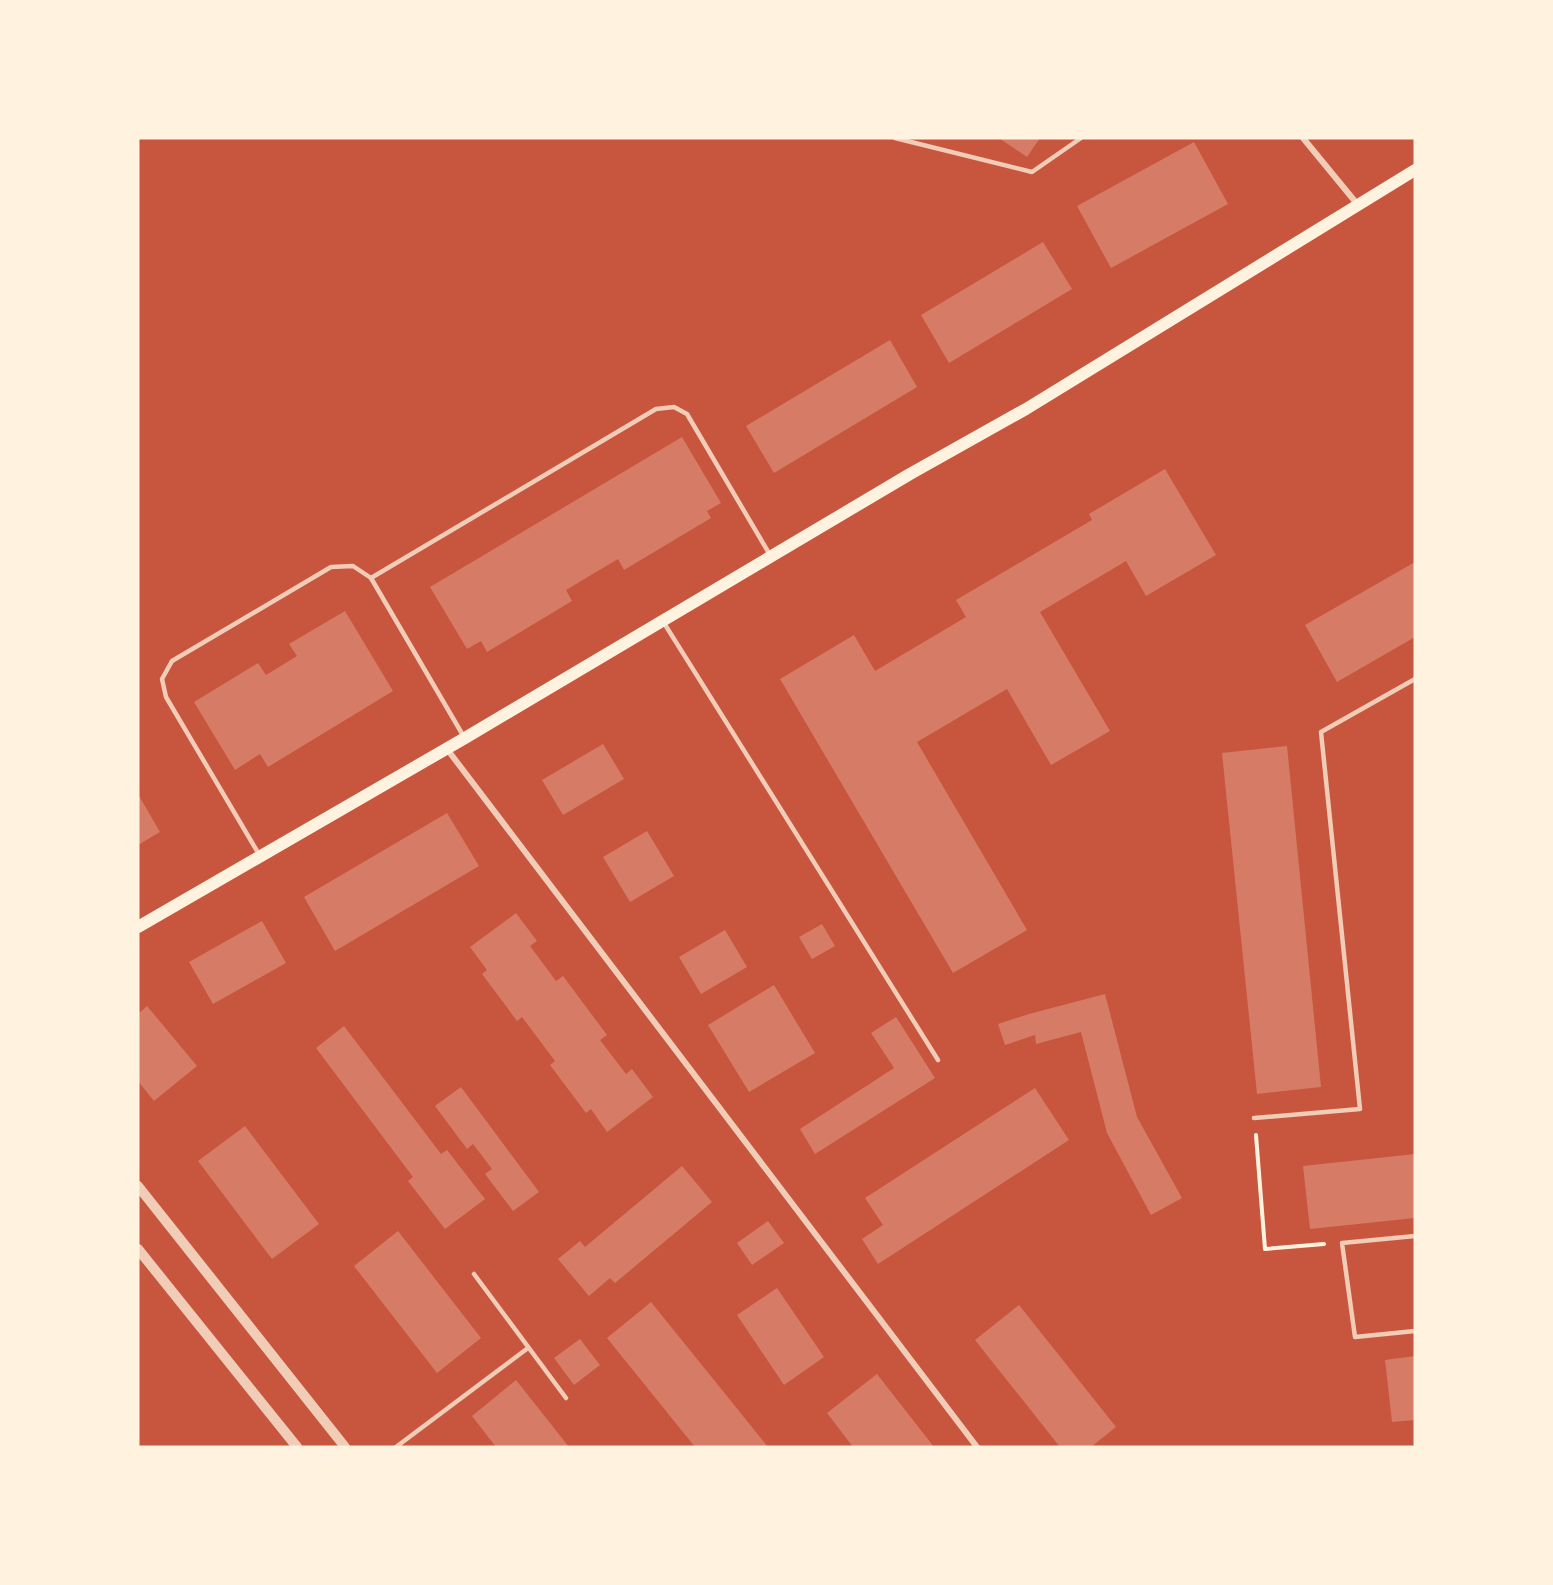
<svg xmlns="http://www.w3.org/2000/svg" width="1553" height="1585" font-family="'Fira Sans Condensed',sans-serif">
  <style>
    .building { fill: #d67c66 }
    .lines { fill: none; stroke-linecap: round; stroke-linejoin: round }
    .path { stroke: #fff3e0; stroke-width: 4 }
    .service { stroke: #f1ccb7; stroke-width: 4.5 }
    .minor { stroke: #f1ccb7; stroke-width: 6 }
    .tertiary { stroke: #f1ccb7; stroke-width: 10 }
    .secondary { stroke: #fff3e0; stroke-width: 12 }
  </style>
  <rect width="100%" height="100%" fill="#c8553d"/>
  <g class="building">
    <polygon points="999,138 1040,138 1027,157"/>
    <polygon points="1194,142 1228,204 1111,268 1077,206"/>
    <polygon points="1043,242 1072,289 949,363 921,315"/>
    <polygon points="890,340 917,387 774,473 746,426"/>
    <polygon points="682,437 721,503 707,511 711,518 624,570 618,559 566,590 572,601 487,652 481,641 467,649 430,587"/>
    <polygon points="1165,469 1216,555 1146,596 1126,561 1040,612 1110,731 1051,765 1007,689 917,742 1027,930 953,973 780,679 854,635 875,671 966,617 956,600 1092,520 1089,514"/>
    <polygon points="1415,562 1415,637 1337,682 1305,625"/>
    <polygon points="345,611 393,691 268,767 260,754 235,770 194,702 258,663 266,675 297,656 289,644"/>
    <polygon points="603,744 624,779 563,815 542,780"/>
    <polygon points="1287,746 1321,1087 1257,1094 1222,753"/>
    <polygon points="138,794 160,832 138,845"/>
    <polygon points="447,813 479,866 335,951 304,897"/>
    <polygon points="647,831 674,876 630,902 603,857"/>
    <polygon points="516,913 537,941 530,946 556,981 563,976 607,1035 600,1040 626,1074 632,1069 653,1097 607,1132 591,1109 586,1113 550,1065 555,1061 522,1017 517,1021 482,974 487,970 470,947"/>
    <polygon points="262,921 286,963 213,1004 189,962"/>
    <polygon points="822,924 835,946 812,959 799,937"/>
    <polygon points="725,930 747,967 701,994 679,957"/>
    <polygon points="774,985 815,1053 749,1092 708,1025"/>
    <polygon points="1105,994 1137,1117 1182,1198 1151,1215 1107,1133 1081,1032 1036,1044 1035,1035 1005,1045 998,1024 1029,1014"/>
    <polygon points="147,1006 197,1066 154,1101 138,1081 138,1014"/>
    <polygon points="896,1017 935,1078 815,1154 800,1129 894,1068 871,1033"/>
    <polygon points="344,1026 441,1154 447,1150 485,1199 445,1229 408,1181 413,1177 316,1048"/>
    <polygon points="461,1087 539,1192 513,1211 485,1174 492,1169 473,1144 467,1149 435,1106"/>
    <polygon points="1035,1088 1069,1140 878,1264 862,1239 883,1225 865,1198"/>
    <polygon points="245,1126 319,1224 272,1259 198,1161"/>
    <polygon points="1415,1154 1415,1218 1310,1229 1303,1166"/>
    <polygon points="682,1166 712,1202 615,1283 610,1278 589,1296 558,1259 580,1241 585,1247"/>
    <polygon points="768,1221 784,1243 752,1265 737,1243"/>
    <polygon points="398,1231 481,1338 437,1373 354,1266"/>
    <polygon points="777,1288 824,1357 784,1385 737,1315"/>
    <polygon points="651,1302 768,1447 695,1447 607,1338"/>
    <polygon points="1019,1305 1116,1427 1091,1447 1060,1447 975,1340"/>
    <polygon points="580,1339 600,1365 574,1385 554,1358"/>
    <polygon points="1415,1356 1415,1420 1392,1422 1385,1360"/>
    <polygon points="877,1374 934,1447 853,1447 827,1413"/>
    <polygon points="516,1380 569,1447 496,1447 472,1416"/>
  </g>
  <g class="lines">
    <polyline class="path" points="1256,1135 1265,1249 1324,1244"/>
    <g class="service">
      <polyline points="895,138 1032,172 1081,138"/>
      <polyline points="371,578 656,409 674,407 687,414 770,555"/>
      <polyline points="664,623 938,1060"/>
      <polyline points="260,856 166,697 162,679 172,661 331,567 353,566 371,578 464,737"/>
      <polyline points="1254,1118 1360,1109 1321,732 1415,679"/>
      <polyline points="1415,1236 1342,1243 1355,1337 1415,1331"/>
      <polyline points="474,1274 566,1398"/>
      <polyline points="396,1447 528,1348"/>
    </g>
    <g class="minor">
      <polyline points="1303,138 1358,205"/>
      <polyline points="447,749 977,1447"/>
    </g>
    <g class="tertiary">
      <polyline points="138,1186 345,1447"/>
      <polyline points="138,1249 297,1447"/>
    </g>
    <polyline class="secondary" points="138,927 465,738 910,474 1026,409 1415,170"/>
  </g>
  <rect width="1553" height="1585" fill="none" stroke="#fff3e0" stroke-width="279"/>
</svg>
